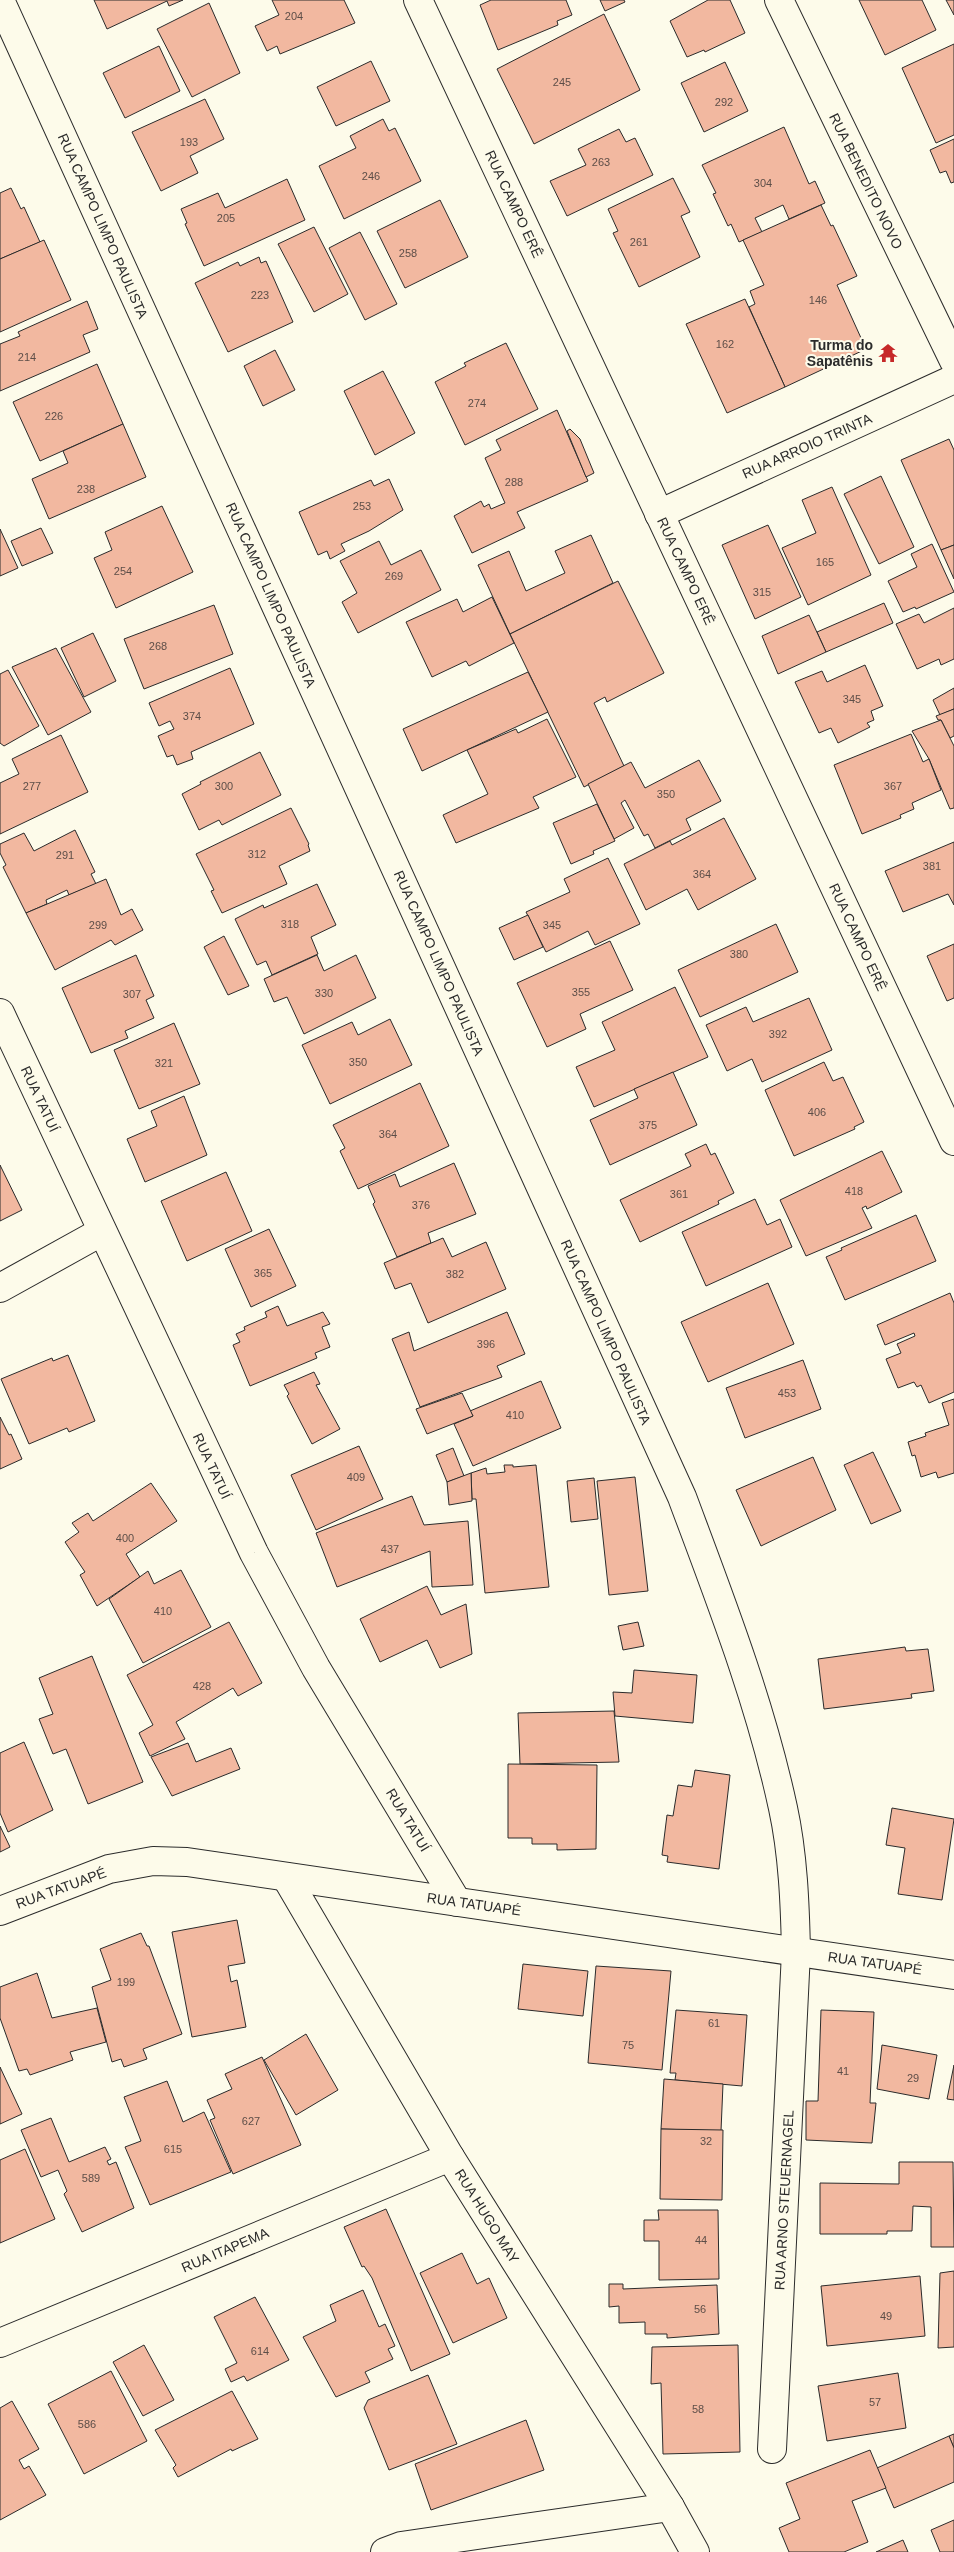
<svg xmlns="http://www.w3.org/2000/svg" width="954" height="2552" font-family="Arial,sans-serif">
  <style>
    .building { fill: #f2b8a0; stroke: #2b2b2b }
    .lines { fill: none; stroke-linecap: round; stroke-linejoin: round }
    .minor-casing { stroke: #2b2b2b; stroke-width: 30 }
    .minor { stroke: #fdfbea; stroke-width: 28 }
    .labels { text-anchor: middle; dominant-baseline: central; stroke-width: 4; stroke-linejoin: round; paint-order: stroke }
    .number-label { font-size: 11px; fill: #5d4e48 }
    .street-label { font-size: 14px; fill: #2b2b2b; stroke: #fdfbea }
    .poi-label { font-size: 14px; font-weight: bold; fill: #2b2b2b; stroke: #fdfbea; text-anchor: end }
  </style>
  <rect width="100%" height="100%" fill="#fdfbea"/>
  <g class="building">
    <polygon points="94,0 183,0 169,6 167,1 107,29"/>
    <polygon points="272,0 344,0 355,23 280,54 277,46 267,51 255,26 279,15"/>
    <polygon points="491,0 566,0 572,15 557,21 558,25 498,50 480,5"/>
    <polygon points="600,0 624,0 625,2 605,11"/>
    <polygon points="708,0 730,0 745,33 705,52 704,50 687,57 670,21"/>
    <polygon points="859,0 922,0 936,30 885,55"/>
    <polygon points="946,0 954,0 954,15"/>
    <polygon points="209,3 240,73 192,97 157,29"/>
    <polygon points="604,14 640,90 534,144 497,69"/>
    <polygon points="954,44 954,135 936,143 902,68"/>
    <polygon points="159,46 180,91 125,118 103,73"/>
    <polygon points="371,61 390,101 336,126 317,87"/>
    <polygon points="725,62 748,111 704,132 681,83"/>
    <polygon points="205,99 224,139 190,156 198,173 161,191 132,132"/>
    <polygon points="383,119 389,131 395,128 421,181 344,219 319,166 356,148 350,136"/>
    <polygon points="784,127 809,184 815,181 825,203 789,219 783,205 755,218 762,232 739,242 731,224 728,226 713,194 716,193 702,165"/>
    <polygon points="619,129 626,142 635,138 653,175 567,216 550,181 586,165 578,149"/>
    <polygon points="954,139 954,182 951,183 946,171 940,173 930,150"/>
    <polygon points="673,178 690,212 681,216 700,257 639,287 613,233 618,231 608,209"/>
    <polygon points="287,179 305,220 204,266 185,224 187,223 181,209 218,193 225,208"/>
    <polygon points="11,188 21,209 24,207 40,242 0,259 0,193"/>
    <polygon points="440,200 468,257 405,288 377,231"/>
    <polygon points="821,205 831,226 833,225 857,276 837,285 866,349 785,387 749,307 755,304 750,291 764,285 743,240"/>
    <polygon points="314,227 348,294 314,312 278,244"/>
    <polygon points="360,232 397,304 365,320 329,248"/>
    <polygon points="44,240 71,300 0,332 0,259"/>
    <polygon points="259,257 261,263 266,261 293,322 228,352 195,283 238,262 240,266"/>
    <polygon points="745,299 785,387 727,413 686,324"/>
    <polygon points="87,301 98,329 83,335 90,352 0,391 0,344 20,336 18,332"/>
    <polygon points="506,343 538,409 465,445 435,382 466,366 464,363"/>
    <polygon points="275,350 295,390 263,406 244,366"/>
    <polygon points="97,364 123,424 40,461 13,402"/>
    <polygon points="383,371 415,433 375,455 344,391"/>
    <polygon points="557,410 588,481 517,512 525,528 472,553 454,516 481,501 484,507 489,504 491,509 505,503 485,458 501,450 496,440"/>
    <polygon points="123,424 146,477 49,519 32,479 68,463 63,451"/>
    <polygon points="570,429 580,439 594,473 586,477 567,431"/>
    <polygon points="949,439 954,450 954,545 941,550 901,460"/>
    <polygon points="881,476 914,547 879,564 844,494"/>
    <polygon points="389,479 403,510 369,531 341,544 345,551 330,559 327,551 318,555 299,512 371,480 374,486"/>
    <polygon points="832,487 871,575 808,605 782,548 816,533 802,500"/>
    <polygon points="162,506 193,572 116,608 94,558 112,550 105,532"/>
    <polygon points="768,525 801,597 755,619 722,545"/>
    <polygon points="41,528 53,553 22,566 11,541"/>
    <polygon points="0,529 18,568 0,576"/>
    <polygon points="591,535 613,583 510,634 478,565 509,551 526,591 565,573 555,551"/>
    <polygon points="379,541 391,565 421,550 441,590 358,633 342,602 357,593 340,561"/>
    <polygon points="932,544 954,592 916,609 915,607 903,612 888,581 917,567 911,554"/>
    <polygon points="954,545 954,579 941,550"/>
    <polygon points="618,581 664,673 607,702 605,697 594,703 624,766 584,787 510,634"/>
    <polygon points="492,597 514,643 469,666 466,661 432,677 406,622 457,599 463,612"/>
    <polygon points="884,603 893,623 826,652 817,632"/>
    <polygon points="214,605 233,654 144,689 124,639"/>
    <polygon points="954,608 954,659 941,665 939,659 917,669 896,624 919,614 924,623"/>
    <polygon points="809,615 826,652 778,674 762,636"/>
    <polygon points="93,633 116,681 84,697 61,648"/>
    <polygon points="56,648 91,712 48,735 12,667"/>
    <polygon points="865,665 883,706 871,711 874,720 867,723 870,727 838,743 831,728 819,733 795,682 822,671 827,682"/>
    <polygon points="230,668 254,724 191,752 193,759 177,765 173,755 167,757 158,736 174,729 170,721 159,726 149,703"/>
    <polygon points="8,670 39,726 4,746 0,743 0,674"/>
    <polygon points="528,672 548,712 422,771 403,729"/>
    <polygon points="954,688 954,709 940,715 933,700"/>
    <polygon points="954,709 954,736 950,738 941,720 938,720 936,716"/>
    <polygon points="547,719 576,777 533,797 539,808 456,843 443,815 488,794 467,750 516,729 518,733"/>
    <polygon points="941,720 954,746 954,808 950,809 929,759 912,731"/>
    <polygon points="911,734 923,762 929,759 941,790 912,803 914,809 900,815 901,818 862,834 834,765"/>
    <polygon points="61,735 88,792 0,834 0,783 19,774 12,759"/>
    <polygon points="260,752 281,795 222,825 219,820 199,830 182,794 201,784 200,782"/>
    <polygon points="699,760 721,801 686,819 691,830 655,848 648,834 644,836 625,800 621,803 634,828 614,839 588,784 631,762 645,788"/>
    <polygon points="597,804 615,841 593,851 594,854 571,864 553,823"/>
    <polygon points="291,808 309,844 308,845 310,851 279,866 287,884 222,913 211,891 214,890 196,854"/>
    <polygon points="724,818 756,879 698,910 687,889 646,910 624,864 670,841 672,845"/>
    <polygon points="75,830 95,872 91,874 96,884 69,895 67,890 46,900 47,904 26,913 3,867 6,865 0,853 0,844 24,833 34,851"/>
    <polygon points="954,842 954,905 948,894 903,912 885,871"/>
    <polygon points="608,858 640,924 595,945 588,931 546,952 526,912 570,892 564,879"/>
    <polygon points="106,879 121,915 132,909 143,930 115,945 111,940 55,970 26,913"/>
    <polygon points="317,884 336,925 311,937 318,954 272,975 266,961 257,965 235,919 263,905 264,908"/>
    <polygon points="528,915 543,947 514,960 499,928"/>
    <polygon points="776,924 798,972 700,1017 678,970"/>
    <polygon points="224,936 249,986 228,995 204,947"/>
    <polygon points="610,941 633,990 580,1014 586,1029 547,1047 517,983"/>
    <polygon points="954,944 954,998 947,1001 927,956"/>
    <polygon points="136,955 154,996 146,1000 154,1018 125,1031 128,1038 91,1053 62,988"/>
    <polygon points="317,955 324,971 356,955 376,998 304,1034 287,997 274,1002 264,979"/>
    <polygon points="675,987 708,1057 594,1107 576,1067 615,1050 602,1022"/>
    <polygon points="809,998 832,1050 762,1082 752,1059 727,1071 706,1025 746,1007 753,1022"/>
    <polygon points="390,1019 412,1065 330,1104 302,1045 352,1022 358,1035"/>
    <polygon points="174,1023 200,1084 139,1109 114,1050"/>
    <polygon points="824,1062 833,1081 843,1077 864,1122 854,1127 855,1129 794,1156 765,1090"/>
    <polygon points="673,1072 697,1125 610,1165 590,1120 638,1098 634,1089"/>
    <polygon points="420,1083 449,1146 358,1189 340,1151 345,1148 333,1125"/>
    <polygon points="184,1096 207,1155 145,1182 127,1139 157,1126 151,1111"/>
    <polygon points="706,1144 711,1155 715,1153 734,1193 718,1201 719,1204 640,1242 620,1200 691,1166 685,1154"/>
    <polygon points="882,1151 902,1192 867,1209 866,1206 862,1208 872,1228 806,1256 780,1200"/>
    <polygon points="454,1163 476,1214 428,1233 431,1243 397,1257 373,1204 375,1202 368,1186 395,1174 400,1187"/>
    <polygon points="0,1165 22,1210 0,1221"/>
    <polygon points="226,1172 252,1231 187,1261 161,1201"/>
    <polygon points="755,1199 767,1225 780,1219 792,1247 706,1286 682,1232"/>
    <polygon points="916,1215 936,1261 845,1300 826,1257 842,1250 841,1248"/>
    <polygon points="269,1229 296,1286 251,1307 225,1249"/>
    <polygon points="443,1238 452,1257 486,1242 506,1289 428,1323 411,1283 395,1289 384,1263"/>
    <polygon points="768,1283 794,1344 708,1382 681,1322"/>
    <polygon points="950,1293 954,1303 954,1392 929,1403 921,1385 917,1387 914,1382 898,1388 886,1359 901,1353 897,1344 915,1336 914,1333 885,1345 877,1325"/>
    <polygon points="278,1306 287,1326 323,1312 330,1324 322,1327 330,1347 315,1353 317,1358 250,1386 233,1345 240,1342 236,1334 245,1330 244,1327 267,1317 265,1312"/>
    <polygon points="507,1312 525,1354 497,1366 502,1377 420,1407 392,1339 409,1332 414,1351"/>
    <polygon points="68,1355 95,1421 69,1432 67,1428 29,1444 1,1379 52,1358 53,1361"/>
    <polygon points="803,1360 821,1409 745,1438 726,1388"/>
    <polygon points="314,1372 320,1384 316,1385 340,1429 312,1444 287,1396 289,1394 284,1385"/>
    <polygon points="541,1381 561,1428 473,1466 454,1424 473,1416 470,1411"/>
    <polygon points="462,1393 473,1416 427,1434 416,1409"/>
    <polygon points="954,1399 954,1473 938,1478 936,1472 921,1477 915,1455 912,1456 908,1442 926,1436 925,1433 949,1425 942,1403"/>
    <polygon points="0,1417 9,1435 11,1434 22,1459 0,1469"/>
    <polygon points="359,1446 383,1499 316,1530 291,1475"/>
    <polygon points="453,1448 464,1476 447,1482 436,1455"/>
    <polygon points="873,1452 901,1511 871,1524 844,1465"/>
    <polygon points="813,1457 836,1510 761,1546 736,1490"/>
    <polygon points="504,1465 513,1465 513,1467 536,1465 549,1587 485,1593 476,1499 472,1499 471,1473 486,1468 487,1474 505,1472"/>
    <polygon points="471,1473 472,1501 449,1505 447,1482"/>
    <polygon points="635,1477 648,1591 609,1595 597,1481"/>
    <polygon points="594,1478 598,1519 571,1522 567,1481"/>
    <polygon points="151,1483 177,1521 126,1554 140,1577 97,1606 80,1575 85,1572 65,1542 79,1532 72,1523 88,1513 93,1521"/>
    <polygon points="412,1496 424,1525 468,1521 473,1585 432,1587 430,1551 337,1587 316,1533"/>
    <polygon points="181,1570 211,1627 143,1663 109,1599 148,1571 154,1584"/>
    <polygon points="427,1586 441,1615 466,1604 472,1654 440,1668 427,1640 380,1662 360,1619"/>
    <polygon points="229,1622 262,1683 238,1696 233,1688 176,1722 185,1739 150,1756 139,1733 153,1725 127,1675"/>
    <polygon points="638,1622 644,1646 623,1650 618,1626"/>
    <polygon points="905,1647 906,1651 928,1649 934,1691 911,1694 912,1698 824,1709 818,1659"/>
    <polygon points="92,1656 143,1782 88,1804 66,1749 53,1754 39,1719 53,1714 39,1678"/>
    <polygon points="634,1670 697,1675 693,1723 615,1716 613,1692 632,1693"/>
    <polygon points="614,1711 619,1762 520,1764 518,1713"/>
    <polygon points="24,1742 53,1810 8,1832 0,1813 0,1753"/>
    <polygon points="188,1743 196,1762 231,1748 240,1769 172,1796 151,1757"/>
    <polygon points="508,1764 597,1765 596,1849 557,1850 557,1844 532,1844 532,1838 508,1838"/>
    <polygon points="695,1770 730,1775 719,1869 667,1862 668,1856 662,1855 667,1815 673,1816 678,1785 692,1787"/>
    <polygon points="892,1808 954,1819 942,1900 898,1894 905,1848 886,1845"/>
    <polygon points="0,1826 10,1847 0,1852"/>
    <polygon points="237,1920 245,1963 228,1966 231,1982 237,1980 246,2027 192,2037 172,1932"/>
    <polygon points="141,1933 147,1946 149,1946 182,2034 143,2049 147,2059 124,2067 121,2059 112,2062 92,1987 111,1980 100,1949"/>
    <polygon points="523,1964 588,1971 583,2016 518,2009"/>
    <polygon points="596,1966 671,1971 662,2070 588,2063"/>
    <polygon points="37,1973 52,2018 97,2008 106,2042 70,2052 73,2060 30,2075 27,2069 19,2071 0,2018 0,1987"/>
    <polygon points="676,2010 747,2015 742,2086 675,2080 676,2073 670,2073"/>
    <polygon points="821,2010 874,2012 870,2103 876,2103 872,2143 806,2140 806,2101 818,2101"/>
    <polygon points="306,2034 338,2090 296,2115 264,2060"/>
    <polygon points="882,2045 937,2055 929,2099 877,2089"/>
    <polygon points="262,2057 301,2145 233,2174 210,2120 215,2118 207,2100 232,2089 225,2074"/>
    <polygon points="954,2065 954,2100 947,2099"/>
    <polygon points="0,2067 22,2114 0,2124"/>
    <polygon points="664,2079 723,2084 721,2131 661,2129"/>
    <polygon points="167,2081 183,2122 204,2112 231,2172 150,2205 125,2147 141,2141 124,2097"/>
    <polygon points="51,2118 69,2162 105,2147 111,2159 107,2161 109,2165 116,2162 134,2208 82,2232 64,2194 67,2191 58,2170 41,2177 21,2130"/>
    <polygon points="661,2129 723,2130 722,2200 660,2199"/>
    <polygon points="25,2149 55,2219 0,2243 0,2160"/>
    <polygon points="899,2162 953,2162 954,2247 931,2247 931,2207 913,2206 912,2231 887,2231 887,2234 820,2234 820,2183 899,2184"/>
    <polygon points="386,2209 450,2354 411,2371 372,2278 364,2266 362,2267 344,2227"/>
    <polygon points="658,2210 718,2210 719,2279 659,2280 659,2241 644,2241 644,2220 659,2220"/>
    <polygon points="462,2253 477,2284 489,2278 507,2318 453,2343 420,2273"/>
    <polygon points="954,2271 954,2347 938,2348 940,2273"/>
    <polygon points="920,2276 925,2336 827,2346 821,2286"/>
    <polygon points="609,2284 623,2284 623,2289 717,2285 719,2334 667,2338 667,2334 645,2334 645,2322 619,2323 619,2306 609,2307"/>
    <polygon points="363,2290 379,2327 385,2324 395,2346 388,2349 393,2359 365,2372 370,2382 336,2397 303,2337 336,2321 330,2305"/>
    <polygon points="255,2297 289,2360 247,2381 244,2376 231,2382 225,2369 237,2363 214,2317"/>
    <polygon points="144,2345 174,2400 143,2416 113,2362"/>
    <polygon points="738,2345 740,2452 663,2454 661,2383 651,2384 652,2347"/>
    <polygon points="111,2371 147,2441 84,2474 48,2404"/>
    <polygon points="898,2373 906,2428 827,2441 818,2386"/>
    <polygon points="428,2375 457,2444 389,2470 364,2408 368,2400"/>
    <polygon points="232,2391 258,2439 232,2451 231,2449 178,2477 173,2468 176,2465 155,2430"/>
    <polygon points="12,2401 39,2449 19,2460 24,2469 29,2466 46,2495 0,2520 0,2408"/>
    <polygon points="526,2420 544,2470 431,2510 415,2464"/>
    <polygon points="954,2434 954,2448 949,2436"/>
    <polygon points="949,2436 954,2448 954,2482 894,2508 877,2468"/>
    <polygon points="870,2450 886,2488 852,2501 868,2542 844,2552 789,2552 779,2528 800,2519 786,2483"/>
    <polygon points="954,2520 954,2552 940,2552 931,2530"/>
    <polygon points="903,2540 908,2552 876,2552"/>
  </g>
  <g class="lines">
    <g class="minor-casing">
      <g id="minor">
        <path d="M0,0L682,1497C720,1599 760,1701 783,1808C793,1854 795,1904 796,1952L772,2449"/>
        <polyline points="418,0 954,1141"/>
        <polyline points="779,0 954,361"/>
        <polyline points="659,514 954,379"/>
        <polyline points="0,1013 254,1553 316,1668 457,1902"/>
        <polyline points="0,1288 101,1232"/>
        <polyline points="286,1877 450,2157 670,2507 695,2552"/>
        <polyline points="0,1911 109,1869 153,1861 187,1862 954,1975"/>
        <polyline points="0,2343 450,2157"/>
        <polyline points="385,2552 401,2546 670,2507"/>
      </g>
    </g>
    <use href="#minor" class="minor"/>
  </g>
  <defs>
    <g id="temple-bare" transform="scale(1.5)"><path d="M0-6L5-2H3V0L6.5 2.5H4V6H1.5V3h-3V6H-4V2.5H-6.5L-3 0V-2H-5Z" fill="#c62828" stroke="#fdfbea" stroke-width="2.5" paint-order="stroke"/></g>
  </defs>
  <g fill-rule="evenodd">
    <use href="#temple-bare" x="888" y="353"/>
  </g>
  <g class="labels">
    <g class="number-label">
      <text x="294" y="16">204</text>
      <text x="562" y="82">245</text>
      <text x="724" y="102">292</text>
      <text x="189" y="142">193</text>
      <text x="601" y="162">263</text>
      <text x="371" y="176">246</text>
      <text x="763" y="183">304</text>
      <text x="226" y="218">205</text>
      <text x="639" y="242">261</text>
      <text x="408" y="253">258</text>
      <text x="260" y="295">223</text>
      <text x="818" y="300">146</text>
      <text x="725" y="344">162</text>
      <text x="27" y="357">214</text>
      <text x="477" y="403">274</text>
      <text x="54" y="416">226</text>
      <text x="514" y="482">288</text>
      <text x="86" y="489">238</text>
      <text x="362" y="506">253</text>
      <text x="825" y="562">165</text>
      <text x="123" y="571">254</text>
      <text x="394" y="576">269</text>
      <text x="762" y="592">315</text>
      <text x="158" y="646">268</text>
      <text x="852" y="699">345</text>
      <text x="192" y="716">374</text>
      <text x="32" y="786">277</text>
      <text x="224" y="786">300</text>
      <text x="893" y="786">367</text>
      <text x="666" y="794">350</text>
      <text x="257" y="854">312</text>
      <text x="65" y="855">291</text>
      <text x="932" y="866">381</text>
      <text x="702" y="874">364</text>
      <text x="290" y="924">318</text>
      <text x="98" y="925">299</text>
      <text x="552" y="925">345</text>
      <text x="739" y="954">380</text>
      <text x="581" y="992">355</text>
      <text x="324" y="993">330</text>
      <text x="132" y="994">307</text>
      <text x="778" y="1034">392</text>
      <text x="358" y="1062">350</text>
      <text x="164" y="1063">321</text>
      <text x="817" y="1112">406</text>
      <text x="648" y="1125">375</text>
      <text x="388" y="1134">364</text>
      <text x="854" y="1191">418</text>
      <text x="679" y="1194">361</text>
      <text x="421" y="1205">376</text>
      <text x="263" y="1273">365</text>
      <text x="455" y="1274">382</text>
      <text x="486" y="1344">396</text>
      <text x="787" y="1393">453</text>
      <text x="515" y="1415">410</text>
      <text x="356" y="1477">409</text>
      <text x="125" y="1538">400</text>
      <text x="390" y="1549">437</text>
      <text x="163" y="1611">410</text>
      <text x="202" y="1686">428</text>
      <text x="126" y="1982">199</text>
      <text x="714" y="2023">61</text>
      <text x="628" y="2045">75</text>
      <text x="843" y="2071">41</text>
      <text x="913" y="2078">29</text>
      <text x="251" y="2121">627</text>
      <text x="706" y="2141">32</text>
      <text x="173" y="2149">615</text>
      <text x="91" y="2178">589</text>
      <text x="701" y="2240">44</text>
      <text x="700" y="2309">56</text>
      <text x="886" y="2316">49</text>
      <text x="260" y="2351">614</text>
      <text x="875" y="2402">57</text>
      <text x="698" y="2409">58</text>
      <text x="87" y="2424">586</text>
    </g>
    <g class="street-label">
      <text transform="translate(866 181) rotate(64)">RUA BENEDITO NOVO</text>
      <text transform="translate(514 204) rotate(65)">RUA CAMPO ERÊ</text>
      <text transform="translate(103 226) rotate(66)">RUA CAMPO LIMPO PAULISTA</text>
      <text transform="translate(807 446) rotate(-24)">RUA ARROIO TRINTA</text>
      <text transform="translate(686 571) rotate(65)">RUA CAMPO ERÊ</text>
      <text transform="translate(271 595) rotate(66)">RUA CAMPO LIMPO PAULISTA</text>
      <text transform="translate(858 937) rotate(65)">RUA CAMPO ERÊ</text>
      <text transform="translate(439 963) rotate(66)">RUA CAMPO LIMPO PAULISTA</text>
      <text transform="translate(40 1099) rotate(65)">RUA TATUÍ</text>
      <text transform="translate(606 1332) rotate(66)">RUA CAMPO LIMPO PAULISTA</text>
      <text transform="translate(212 1466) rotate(65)">RUA TATUÍ</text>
      <text transform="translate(408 1820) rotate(59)">RUA TATUÍ</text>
      <text transform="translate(61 1888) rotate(-20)">RUA TATUAPÉ</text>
      <text transform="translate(474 1904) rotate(8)">RUA TATUAPÉ</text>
      <text transform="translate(875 1963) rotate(8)">RUA TATUAPÉ</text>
      <text transform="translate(784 2200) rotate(-87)">RUA ARNO STEUERNAGEL</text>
      <text transform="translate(487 2216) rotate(58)">RUA HUGO MAY</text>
      <text transform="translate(225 2250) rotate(-23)">RUA ITAPEMA</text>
    </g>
    <g class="poi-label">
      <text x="873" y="345">Turma do<tspan x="873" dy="16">Sapatênis</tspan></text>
    </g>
  </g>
</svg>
